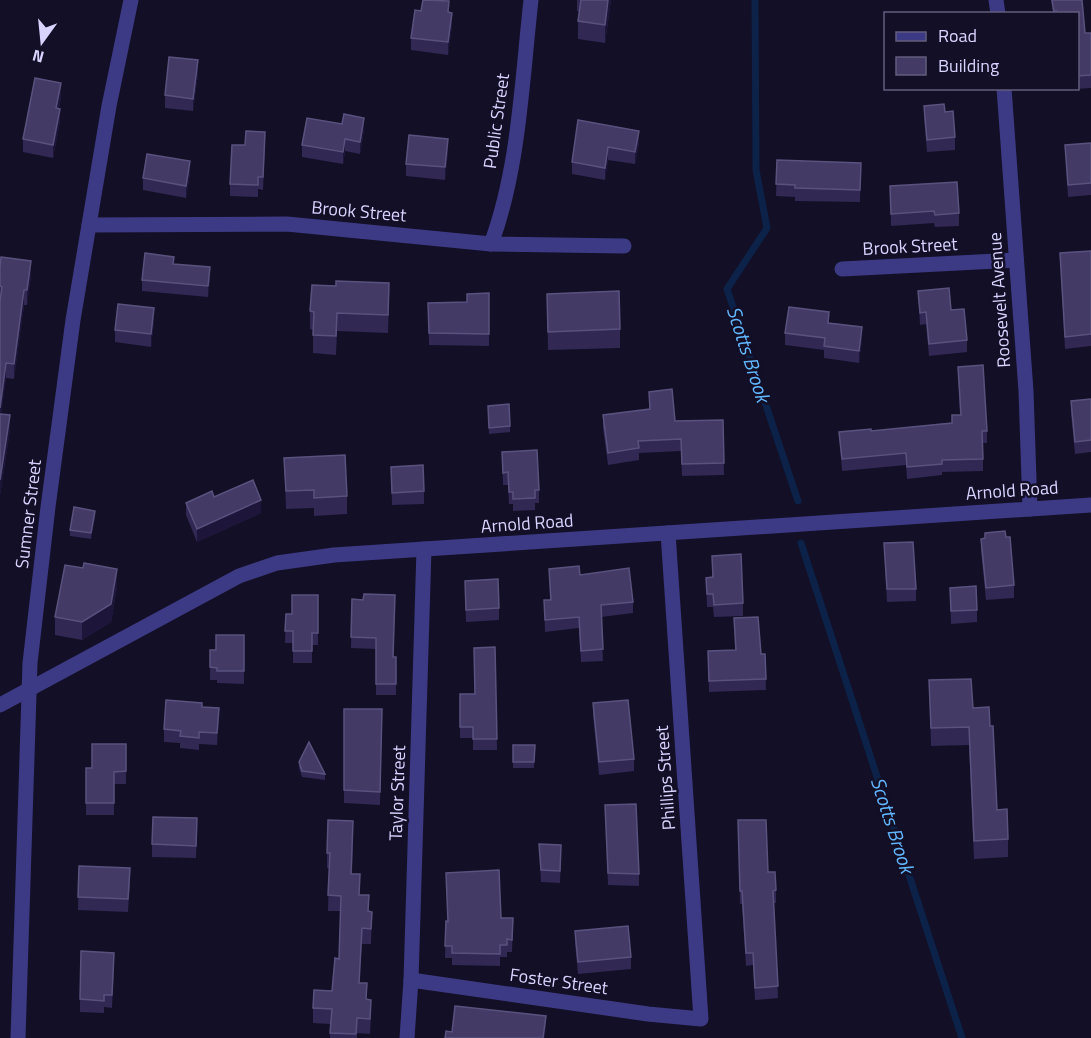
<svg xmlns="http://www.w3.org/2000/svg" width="1091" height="1038" font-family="'Titillium Web',sans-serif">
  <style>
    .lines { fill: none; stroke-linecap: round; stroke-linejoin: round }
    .stream { stroke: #0c2248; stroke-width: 7 }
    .minor { stroke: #3d3a85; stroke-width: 15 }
    .wall { fill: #312854 }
    .shaded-wall { fill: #1d163a }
    .building { fill: #433a66; stroke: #5a527e; stroke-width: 1.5 }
    .labels { text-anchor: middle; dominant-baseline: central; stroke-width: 5; stroke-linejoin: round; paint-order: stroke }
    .street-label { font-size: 18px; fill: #d9d4ff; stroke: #130f26 }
    .water-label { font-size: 20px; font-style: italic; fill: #62b6ff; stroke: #130f26 }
  </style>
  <rect width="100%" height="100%" fill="#130f26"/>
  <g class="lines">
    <g class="stream">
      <polyline points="755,0 756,170 767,228 727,289 798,501"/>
      <polyline points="801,543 962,1038"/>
    </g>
    <g class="minor">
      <polyline points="996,0 998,14"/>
      <polyline points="1004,88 1026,391 1030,509"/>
      <polyline points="89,225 287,224 491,244 624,246"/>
      <path d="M491,244C519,169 522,80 531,0"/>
      <polyline points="842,269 1016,260"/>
      <polyline points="0,705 239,576 277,563 334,555 1091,505"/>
      <polyline points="411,980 648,1014 701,1019 668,533"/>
      <polyline points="18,1038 30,663 48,507 73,320 109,106 131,0"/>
      <polyline points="407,1038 411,980 424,549"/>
    </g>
  </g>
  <g class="wall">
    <polygon points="577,0 611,0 605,43 578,39 578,21 579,12 577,11"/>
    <polygon points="1051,0 1082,0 1085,33 1091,33 1091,88 1061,90 1060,88 1077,88 1077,14 1053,14"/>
    <polygon points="449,12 452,25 448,55 411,50 411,38"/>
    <polygon points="198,73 193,111 165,108 165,95"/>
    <polygon points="61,96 59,108 60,121 53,158 23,152 23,139"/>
    <polygon points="924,106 945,112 955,137 955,150 927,152 924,118"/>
    <polygon points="578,120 639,143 635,164 608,160 605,180 572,174 572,162"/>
    <polygon points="342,124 364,130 360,154 345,151 343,164 302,157 302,145"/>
    <polygon points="1091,143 1091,195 1068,197 1065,145"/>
    <polygon points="265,144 263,190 258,189 258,197 230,196 230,184"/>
    <polygon points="448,151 445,180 406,176 406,164"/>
    <polygon points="777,160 861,163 860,202 795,201 795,197 776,196"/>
    <polygon points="190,173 186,198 143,190 143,178"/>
    <polygon points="890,186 959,213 959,226 935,227 934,223 891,226"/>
    <polygon points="1091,251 1091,346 1065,349 1060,253"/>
    <polygon points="174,264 210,278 208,297 142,291 142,280"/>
    <polygon points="0,268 31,276 27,305 24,305 14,379 6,378 1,414 10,430 0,495"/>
    <polygon points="918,291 951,310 967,340 967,352 929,356 926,324 920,325"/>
    <polygon points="489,293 489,346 429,345 428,303 467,302"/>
    <polygon points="547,294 620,329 620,348 548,350"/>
    <polygon points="389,302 388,333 337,331 336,355 313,353 313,330 310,329 310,311"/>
    <polygon points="154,321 151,347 115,342 115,330"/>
    <polygon points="829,323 862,339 859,363 824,358 824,350 785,345 785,333"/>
    <polygon points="958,367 987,431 987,443 983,443 983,471 942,472 942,475 907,479 906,465 842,471 839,432 871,431 952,423 960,415"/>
    <polygon points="649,392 675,421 723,420 724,475 682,476 681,451 639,453 639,460 608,465 603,428 603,415 649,409"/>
    <polygon points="1091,399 1091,452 1075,454 1071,413 1071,401"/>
    <polygon points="488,406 510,426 510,432 489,434"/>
    <polygon points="502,452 539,490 539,503 535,503 535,510 513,511 513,504 509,504 508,485 503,485"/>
    <polygon points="284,458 347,496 347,514 314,516 314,508 286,509"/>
    <polygon points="391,467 424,491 424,504 392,505"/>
    <polygon points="214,497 261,513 197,542 186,515 186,503"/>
    <polygon points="95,517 91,539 70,536 70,530"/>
    <polygon points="981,539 1014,585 1014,598 986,600 981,551"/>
    <polygon points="884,543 916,589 916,601 887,602"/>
    <polygon points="712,556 743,603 743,616 714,617 713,607 707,607 706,578 712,577"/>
    <polygon points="549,569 580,575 633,602 633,613 601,617 603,661 581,662 579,628 545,632 544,600 550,600"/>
    <polygon points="465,581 499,608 499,620 466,622"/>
    <polygon points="117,587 111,622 82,640 55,635 55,617"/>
    <polygon points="950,588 977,610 977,622 951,624"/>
    <polygon points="318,595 318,645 312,645 312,663 293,663 293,643 285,643 286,614 292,614"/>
    <polygon points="352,599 394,657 396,657 396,695 376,695 376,649 351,648"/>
    <polygon points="734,618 761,654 765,654 766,690 709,692 708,651 735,650"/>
    <polygon points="244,635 244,684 217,683 217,680 210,680 210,650 216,650"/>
    <polygon points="495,647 497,750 473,750 473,738 460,738 460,694 475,694"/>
    <polygon points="929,680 973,708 990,726 997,810 1008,839 1008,857 974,859 969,745 931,746"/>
    <polygon points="593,703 634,759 634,771 599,775 593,715"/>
    <polygon points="202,707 219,720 217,745 199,744 199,750 180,748 180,743 164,742 164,729"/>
    <polygon points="344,709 382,709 380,805 344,803"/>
    <polygon points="126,744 126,784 114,784 114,815 86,815 86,768 92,768"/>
    <polygon points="513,745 535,745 534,768 513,768"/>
    <polygon points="299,762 325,774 325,780 302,777 299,768"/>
    <polygon points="605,805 639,874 639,886 608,885"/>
    <polygon points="738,820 768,872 776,890 776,903 774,903 778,998 755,1000 753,965 746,966 742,904 740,904"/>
    <polygon points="197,831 196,858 152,857 152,844"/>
    <polygon points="353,836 352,874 359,895 369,911 372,912 371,944 362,944 359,983 367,999 371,1015 370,1034 357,1033 357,1038 330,1038 330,1024 313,1023 313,1008 332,991 339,959 341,911 328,911 329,868 327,868 327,853"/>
    <polygon points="539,844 561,857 560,883 541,882"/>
    <polygon points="79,866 130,881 128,912 78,910"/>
    <polygon points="446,873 501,918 513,918 512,952 507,952 507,957 500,957 500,966 452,965 452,958 445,958 446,921 448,922"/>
    <polygon points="575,931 631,957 631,969 578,974 575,943"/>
    <polygon points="114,965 112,1008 104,1007 104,1013 80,1012 80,999"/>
  </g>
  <g class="shaded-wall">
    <polygon points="608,0 611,0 605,43 605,25"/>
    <polygon points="452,13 452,25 448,55 448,42"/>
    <polygon points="198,60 198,73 193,111 193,99"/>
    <polygon points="61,83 61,96 56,120 56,108"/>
    <polygon points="60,109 60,121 53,158 53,145"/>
    <polygon points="364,118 364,130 360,154 360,142"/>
    <polygon points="639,131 639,143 635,164 635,152"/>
    <polygon points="345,139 345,151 343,164 343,152"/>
    <polygon points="448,139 448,151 445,180 445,167"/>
    <polygon points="608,147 608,160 605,180 605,168"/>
    <polygon points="190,161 190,173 186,198 186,186"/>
    <polygon points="31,261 31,276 27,305 27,290"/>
    <polygon points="210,267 210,278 208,297 208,286"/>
    <polygon points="24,290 24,305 14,379 14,364"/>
    <polygon points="154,308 154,321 151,347 151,334"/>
    <polygon points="862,327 862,339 859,363 859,351"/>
    <polygon points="6,363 6,378 0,423 0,408"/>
    <polygon points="10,415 10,430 0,495 0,480"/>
    <polygon points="261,500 261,513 197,542 197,529"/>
    <polygon points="95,511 95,517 91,539 91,533"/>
    <polygon points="117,569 117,587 111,622 82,640 82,622"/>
    <polygon points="219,708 219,720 217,745 217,733"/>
    <polygon points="362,928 362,944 359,998 359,983"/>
    <polygon points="546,1016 546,1028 545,1038 543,1038"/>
  </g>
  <g class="building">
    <polygon points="423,0 449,1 448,12 452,13 448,42 411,38 415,10 421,11"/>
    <polygon points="581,0 608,0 605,25 578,21"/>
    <polygon points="1052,0 1082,0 1085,33 1091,33 1091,75 1077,76 1077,14 1056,14 1056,11 1054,12"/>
    <polygon points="169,57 198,60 193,99 165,95"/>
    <polygon points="35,78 61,83 56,108 60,109 53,145 23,139"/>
    <polygon points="944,104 945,112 953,111 955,137 927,140 924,106"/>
    <polygon points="344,114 364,118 360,142 345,139 343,152 302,145 307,118 342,124"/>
    <polygon points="578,120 639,131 635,152 608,147 605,168 572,162"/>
    <polygon points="246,131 265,132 263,177 258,177 258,185 230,184 232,145 245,145"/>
    <polygon points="409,135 448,139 445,167 406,164"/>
    <polygon points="1091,143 1091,183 1068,185 1065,145"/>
    <polygon points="147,154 190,161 186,186 143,178"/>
    <polygon points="777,160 861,163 860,190 795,188 795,185 776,184"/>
    <polygon points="957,182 959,213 935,215 934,211 891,214 890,186"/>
    <polygon points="1091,251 1091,334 1065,337 1060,253"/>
    <polygon points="145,253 174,257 173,264 210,267 208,286 142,280"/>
    <polygon points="1,257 31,261 27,290 24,290 14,364 6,363 0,408 0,301 2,287 0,286 0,268"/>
    <polygon points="336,281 389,283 388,315 337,313 336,336 313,335 314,312 310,311 312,285 336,286"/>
    <polygon points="949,288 951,310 964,309 967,340 929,344 926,312 920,313 918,291"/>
    <polygon points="619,291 620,329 548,332 547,294"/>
    <polygon points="489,293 489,334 429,333 428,303 467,302 467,294"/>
    <polygon points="118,304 154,308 151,334 115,330"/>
    <polygon points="789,307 829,312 828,323 862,327 859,351 824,346 825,338 785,333"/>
    <polygon points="983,365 987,431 982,431 983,459 942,460 942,464 907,467 906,453 842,459 839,432 871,429 871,431 952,423 952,415 961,415 958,367"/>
    <polygon points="672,389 675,421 723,420 724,463 682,464 681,439 638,441 639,448 608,453 603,415 650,409 649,392"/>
    <polygon points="1091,399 1091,440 1075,442 1071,401"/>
    <polygon points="509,404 510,426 489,428 488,406"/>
    <polygon points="0,414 10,415 0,480"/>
    <polygon points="537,450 539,490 535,490 535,498 513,499 513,492 509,492 508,472 503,473 502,452"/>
    <polygon points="345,455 347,496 314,498 314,490 286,491 284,458"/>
    <polygon points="423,465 424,491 392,493 391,467"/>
    <polygon points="253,480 261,500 197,529 186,503 212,491 214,497"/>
    <polygon points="74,507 95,511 91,533 70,530"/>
    <polygon points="1005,531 1006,537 1010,537 1014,585 986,588 981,539 985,538 985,533"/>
    <polygon points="913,542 916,589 887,589 884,543"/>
    <polygon points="741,554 743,603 714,605 713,594 707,594 706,578 713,577 712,556"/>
    <polygon points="84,563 117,569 111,604 82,622 55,617 65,565 83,568"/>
    <polygon points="579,566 580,575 629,568 633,602 601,605 603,649 581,651 579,617 545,620 544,600 551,600 549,569"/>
    <polygon points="498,579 499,608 466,610 465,581"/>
    <polygon points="976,586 977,610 951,611 950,588"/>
    <polygon points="364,594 395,595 393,657 396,657 396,684 376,684 376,638 351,637 352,599 363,600"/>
    <polygon points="292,595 318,595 318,633 312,633 312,651 293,651 293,631 285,631 286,614 292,614"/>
    <polygon points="758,617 761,654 765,654 766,679 709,681 708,651 736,650 734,618"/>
    <polygon points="216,635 244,635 244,671 217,671 217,668 210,667 210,650 216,650"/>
    <polygon points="495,647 497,739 473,739 473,727 460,727 460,694 475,694 474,648"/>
    <polygon points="971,679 973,708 989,707 990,726 993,726 997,810 1007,809 1008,839 974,841 969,727 931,728 929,680"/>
    <polygon points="166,700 202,703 202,707 219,708 217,733 199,732 199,738 180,736 181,731 164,729"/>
    <polygon points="628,700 634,759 599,762 593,703"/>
    <polygon points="344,709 382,709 380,792 344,790"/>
    <polygon points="309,742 325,774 302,771 299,762"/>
    <polygon points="92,744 126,744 126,771 114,772 114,803 86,803 86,768 92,768"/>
    <polygon points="513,745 535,745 534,762 513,762"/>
    <polygon points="636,804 639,874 608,873 605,805"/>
    <polygon points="153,817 197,818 196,846 152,844"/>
    <polygon points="328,820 353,821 351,874 360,874 359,895 369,895 368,911 372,912 371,929 362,928 359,983 367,983 366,999 371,1000 370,1019 357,1018 356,1034 330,1033 332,1009 313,1008 314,990 332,991 335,958 339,959 341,896 328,895 330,853 327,853"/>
    <polygon points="738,820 766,820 768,872 775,872 776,890 773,891 778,986 755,988 753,953 746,953 742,891 740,891"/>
    <polygon points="539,844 561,845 560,871 541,870"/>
    <polygon points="79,866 130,868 128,899 78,897"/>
    <polygon points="499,870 501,918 513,918 512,940 507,939 507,945 500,945 500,954 452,953 452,946 445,946 446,921 448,922 446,873"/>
    <polygon points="628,926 631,957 578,962 575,931"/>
    <polygon points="81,951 114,953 112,995 104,995 104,1001 80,999"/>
    <polygon points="455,1006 546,1016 543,1038 445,1038 446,1031 452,1032"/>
  </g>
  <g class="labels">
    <g class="street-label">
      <text transform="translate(496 121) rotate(-82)">Public Street</text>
      <text transform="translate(359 211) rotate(5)">Brook Street</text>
      <text transform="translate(910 246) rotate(-3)">Brook Street</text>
      <text transform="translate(999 300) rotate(-94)">Roosevelt Avenue</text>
      <text transform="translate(1012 490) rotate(-4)">Arnold Road</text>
      <text transform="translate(28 514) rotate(-83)">Sumner Street</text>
      <text transform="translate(527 523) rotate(-4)">Arnold Road</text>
      <text transform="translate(665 778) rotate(-94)">Phillips Street</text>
      <text transform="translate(397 793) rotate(-88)">Taylor Street</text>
      <text transform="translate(559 981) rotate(8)">Foster Street</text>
    </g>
    <g class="water-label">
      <text transform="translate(749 354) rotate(72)">Scotts Brook</text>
      <text transform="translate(893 825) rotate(72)">Scotts Brook</text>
    </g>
  </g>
  <rect x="884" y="12" width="195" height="78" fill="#130f26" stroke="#625e7d" stroke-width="1.5"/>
  <rect x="896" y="32" width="30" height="9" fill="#3d3a85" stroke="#625e7d" stroke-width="1.5"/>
  <text x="938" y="42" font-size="18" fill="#d9d4ff">Road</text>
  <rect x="896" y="57" width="30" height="18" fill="#433a66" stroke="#625e7d" stroke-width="1.5"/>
  <text x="938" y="72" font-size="18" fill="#d9d4ff">Building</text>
  <g transform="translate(42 42) rotate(195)" stroke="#130f26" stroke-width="4.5" paint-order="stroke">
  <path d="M0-4.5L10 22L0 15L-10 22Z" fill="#d9d4ff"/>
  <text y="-9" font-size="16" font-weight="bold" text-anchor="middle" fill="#d9d4ff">N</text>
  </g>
</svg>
